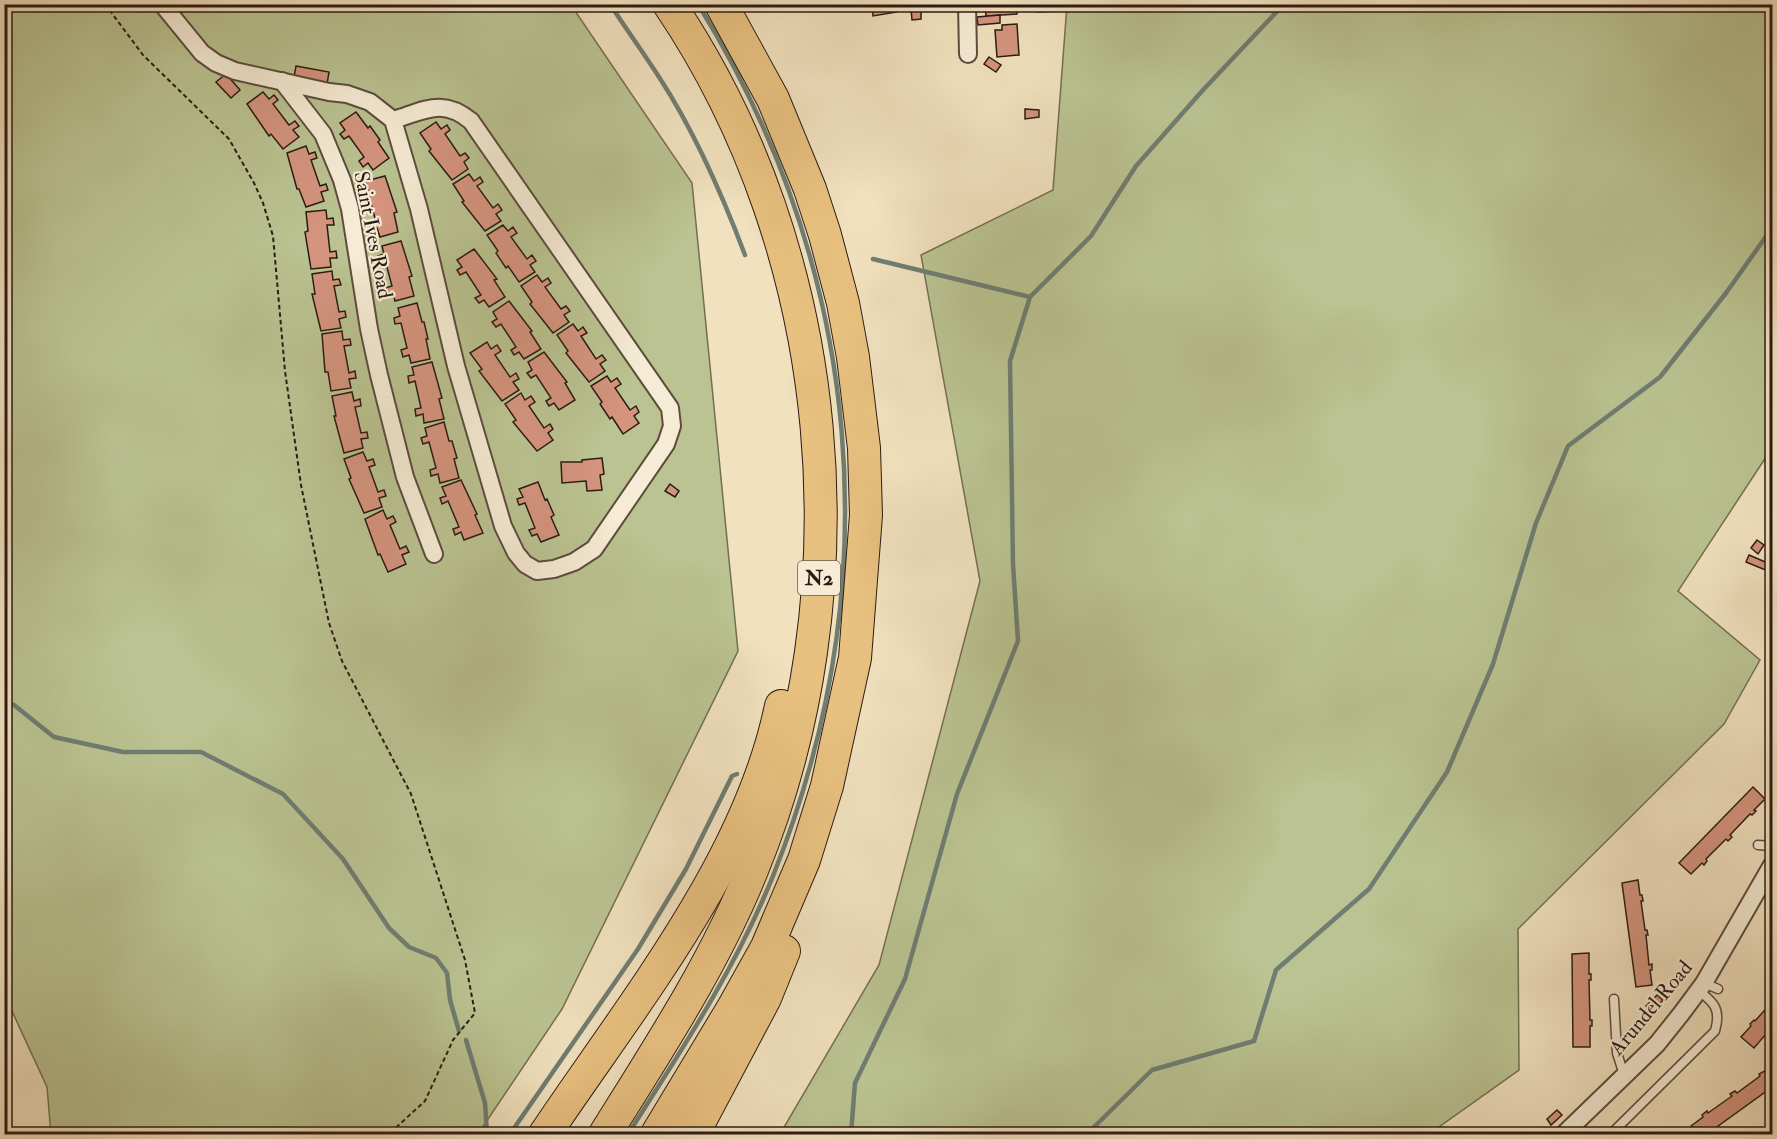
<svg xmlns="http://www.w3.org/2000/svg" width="1777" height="1139" font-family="'IM FELL Double Pica',serif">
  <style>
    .green { fill: #bac391; stroke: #736f52; stroke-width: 1.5 }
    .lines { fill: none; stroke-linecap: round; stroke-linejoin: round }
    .stream { stroke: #6f7d72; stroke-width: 4.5 }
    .building { fill: #d4947e; stroke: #2c1b14; stroke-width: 1.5 }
    .lane-casing { stroke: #5d4c3e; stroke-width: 11 }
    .street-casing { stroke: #5d4c3e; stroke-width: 20 }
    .highway-casing { stroke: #2c1b14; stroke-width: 34 }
    .path { stroke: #2c1b14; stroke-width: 2; stroke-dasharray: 4.5 3; stroke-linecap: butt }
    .lane { stroke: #f6ecd5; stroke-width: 8 }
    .street { stroke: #f6ecd5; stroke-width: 16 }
    .highway { stroke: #e8c07f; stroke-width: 32 }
    .labels { text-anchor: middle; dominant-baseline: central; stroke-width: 4.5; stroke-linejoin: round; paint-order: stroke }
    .shield { fill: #f6ecd5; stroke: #695a4e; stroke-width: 1.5 }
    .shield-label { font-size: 20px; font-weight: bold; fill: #2c1b14 }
    .street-label { font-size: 21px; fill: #2c1b14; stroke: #f6ecd5 }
  </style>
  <rect width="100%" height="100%" fill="#f1e1be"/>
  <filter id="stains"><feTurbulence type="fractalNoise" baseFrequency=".00333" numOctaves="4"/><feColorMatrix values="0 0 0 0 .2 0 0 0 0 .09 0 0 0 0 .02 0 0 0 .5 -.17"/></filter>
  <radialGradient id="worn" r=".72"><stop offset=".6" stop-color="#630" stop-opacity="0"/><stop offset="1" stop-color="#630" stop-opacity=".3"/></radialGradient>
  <g class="green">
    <polygon points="5,5 571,5 692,183 738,651 562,1009 478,1134 51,1134 47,1087 5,996"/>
    <polygon points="1067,5 1772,5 1772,448 1678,591 1760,660 1724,724 1518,929 1519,1070 1429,1134 780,1134 879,965 980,581 921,255 1053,190"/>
  </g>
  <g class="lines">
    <g class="stream">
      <path d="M610,4C626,29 643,52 659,77C695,132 722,194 745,255"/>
      <polyline points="873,259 1030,297"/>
      <polyline points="4,702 14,705 54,737 123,752 201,752 283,794 343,859 389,928 409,947 436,958 447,973 450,1000 459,1031"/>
      <polyline points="466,1040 485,1103 487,1134"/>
      <polyline points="510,1134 638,949 686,869 732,776 737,774"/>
      <path d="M628,1134C681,1051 736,968 773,876C890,583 864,273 698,4"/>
      <polyline points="851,1134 855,1083 905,979 957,794 1018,641 1013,564 1010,361 1030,297 1091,236 1136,166 1203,90 1284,4"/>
      <polyline points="1029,1134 1092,1129 1152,1070 1254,1041 1276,970 1369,889 1447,772 1493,664 1536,523 1568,446 1660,377 1726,293 1772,228"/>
    </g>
  </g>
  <g class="building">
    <polygon points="896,4 897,12 873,16 872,5"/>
    <polygon points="985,4 1016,4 1017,14 986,16"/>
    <polygon points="1036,4 1054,4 1054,11 1037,12"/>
    <polygon points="921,8 921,19 912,20 911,9"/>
    <polygon points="1000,15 1000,23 978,25 977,17"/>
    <polygon points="1017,24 1019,55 997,57 995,30 1002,30 1002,25"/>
    <polygon points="989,57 1001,65 996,72 984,64"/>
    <polygon points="296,66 329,72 327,84 294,77"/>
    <polygon points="226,74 240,90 231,98 216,82"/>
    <polygon points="263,92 269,99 274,95 278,100 273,104 289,125 295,121 299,126 293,130 299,137 283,149 271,134 269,136 247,104"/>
    <polygon points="1025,109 1039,110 1039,117 1025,119"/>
    <polygon points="356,112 368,128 370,126 380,140 378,142 389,158 373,170 368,163 363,167 359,161 364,157 349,136 344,139 340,134 345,130 340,123"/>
    <polygon points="436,122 441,129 447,125 450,130 445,134 460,156 465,153 469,158 464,162 468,169 452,180 429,151 431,149 420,133"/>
    <polygon points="306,146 309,154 315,152 317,158 311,160 320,186 326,184 328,190 321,192 324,201 306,207 299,189 297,189 287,153"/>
    <polygon points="469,174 474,181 480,177 483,182 477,186 493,208 498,204 502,210 496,214 501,221 485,231 462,202 464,201 453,184"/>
    <polygon points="385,176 397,212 394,213 398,232 380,237 377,228 371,230 369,223 376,222 369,196 363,197 362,191 368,190 366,181"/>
    <polygon points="326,210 327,219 333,218 334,225 327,225 330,252 336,251 337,258 330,258 331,267 311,269 305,232 308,231 306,212"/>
    <polygon points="503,225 508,231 513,227 517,233 511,237 527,259 532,255 536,261 530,265 535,272 519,282 508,266 506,268 496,253 498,251 487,235"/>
    <polygon points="401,241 412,276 409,277 414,296 395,301 393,293 387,295 385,288 392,286 385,260 379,262 378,256 384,254 382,246"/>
    <polygon points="474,249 497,279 494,280 505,297 489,307 484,300 479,303 475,298 481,295 466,272 460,275 457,270 462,267 457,260"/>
    <polygon points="332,271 333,280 339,279 341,285 334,286 339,312 345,311 346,317 339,319 341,328 321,331 312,294 315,294 312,274"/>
    <polygon points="537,275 542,282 548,278 551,283 545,287 561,309 566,306 570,311 564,315 569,322 553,333 530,304 532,302 521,286"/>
    <polygon points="509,301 532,331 530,332 541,349 524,359 519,352 514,355 511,350 516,347 501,324 496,327 492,322 497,319 493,312"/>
    <polygon points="417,303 422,322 424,322 428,339 426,339 430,359 411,363 409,355 403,357 401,350 407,348 401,323 395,324 394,318 400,316 398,308"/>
    <polygon points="573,324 578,331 583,327 587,333 581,336 596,359 602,355 606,360 600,364 605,371 589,382 566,353 568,351 557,335"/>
    <polygon points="342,331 343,340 350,339 351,345 344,346 349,373 355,371 356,378 349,379 351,388 331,391 328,372 325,372 322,334"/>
    <polygon points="487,342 491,349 497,345 501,351 495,355 510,377 516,373 519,379 513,382 519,390 502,401 479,371 482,369 470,353"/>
    <polygon points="544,352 567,382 565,383 575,400 559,410 554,403 549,406 546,401 551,398 536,375 531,378 527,373 532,370 528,362"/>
    <polygon points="432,362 442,398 439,399 444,419 424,423 423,414 416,416 415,409 421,408 415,381 409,383 408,376 414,375 412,367"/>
    <polygon points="607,376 611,382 617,378 621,384 615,388 630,410 636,406 639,412 634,416 639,423 623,434 612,417 610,419 600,404 602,402 591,386"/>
    <polygon points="352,392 354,401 360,399 361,406 355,407 361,433 367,432 368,438 361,439 363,448 344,453 334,416 336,416 332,396"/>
    <polygon points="521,393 525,400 531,396 535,402 529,406 544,428 550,424 553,429 548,433 553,440 537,451 513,422 516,420 505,404"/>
    <polygon points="444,422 449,441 452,441 457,458 454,459 459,478 440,483 438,474 431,476 430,470 436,468 429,442 423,444 421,438 427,436 425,428"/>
    <polygon points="363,452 367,461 373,459 375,465 369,467 378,492 384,490 386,496 379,498 382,507 364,513 349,479 351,478 344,459"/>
    <polygon points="602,458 604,474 600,475 602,490 587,491 586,481 562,483 561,462 582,462 582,460"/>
    <polygon points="461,480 477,514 475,515 483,533 464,540 461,532 455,535 453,529 459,527 448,501 442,504 440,498 446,496 442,487"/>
    <polygon points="538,482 545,500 547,499 554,515 551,517 559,535 541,542 537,534 532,536 529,530 535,528 525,503 519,505 517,499 523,497 519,489"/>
    <polygon points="670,484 679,491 675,497 665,491"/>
    <polygon points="383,510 387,519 393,516 396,522 390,525 400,549 406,546 409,552 402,555 406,564 388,572 380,554 378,555 365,519"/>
    <polygon points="1757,540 1764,545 1758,554 1751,548"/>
    <polygon points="1749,555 1770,564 1768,571 1746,562"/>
    <polygon points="1753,787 1765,799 1754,810 1756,811 1752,815 1750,814 1730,835 1732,837 1728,841 1726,839 1706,859 1707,861 1704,865 1702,863 1691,874 1679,863"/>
    <polygon points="1638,880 1640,895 1642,895 1643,901 1641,901 1645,930 1647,930 1648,935 1646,935 1649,965 1652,964 1652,970 1650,970 1652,985 1636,987 1622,883"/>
    <polygon points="1589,953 1589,974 1591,974 1591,980 1589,980 1590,1020 1592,1020 1592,1026 1590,1026 1590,1047 1573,1047 1572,954"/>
    <polygon points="1657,995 1663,1000 1652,1012 1646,1006"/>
    <polygon points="1772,1002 1772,1027 1754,1048 1741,1037 1751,1026 1750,1024 1754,1020 1755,1021"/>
    <polygon points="1772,1067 1772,1087 1707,1134 1698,1134 1691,1126 1703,1117 1702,1115 1707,1111 1708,1113 1732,1096 1730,1094 1735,1091 1737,1093 1760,1076 1759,1074"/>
    <polygon points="1557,1110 1562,1115 1551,1125 1547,1119"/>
  </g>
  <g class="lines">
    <g class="lane-casing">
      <g id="lane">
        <polyline points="1758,845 1772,846"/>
        <polyline points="1704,983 1718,989"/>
        <polyline points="1614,999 1617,1053 1624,1075"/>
        <path d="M1613,1132L1715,1031C1721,1010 1715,1003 1699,991"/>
      </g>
    </g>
    <g class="street-casing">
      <g id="street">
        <path d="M162,4L202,53L216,63L235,71L329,92L347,94L370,102L393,120L419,209L456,366L503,526L516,553L525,564L537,571L554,569L574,562L594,549L666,444L672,426L670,408L471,121C442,97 424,111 393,120"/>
        <polyline points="967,4 968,54"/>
        <polyline points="282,81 323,134 342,180 350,209 369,329 379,375 405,477 434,554"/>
        <polyline points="1564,1134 1657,1044 1681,1014 1704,983 1772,865"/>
      </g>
    </g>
    <g class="highway-casing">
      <g id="highway">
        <path d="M545,1134C632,1004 749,862 781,706"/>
        <path d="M605,1134C658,1049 714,964 752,870C866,593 838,254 669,4"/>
        <polyline points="657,1134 733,1008 767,947 804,860 827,786 855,658 866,515 864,448 853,357 843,303 825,235 810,189 773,99 721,4"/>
        <polyline points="693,1134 765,998 784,951"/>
      </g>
    </g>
    <polyline class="path" points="105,4 143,55 229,139 254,183 263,203 273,236 285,371 301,485 329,623 342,661 411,794 465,960 475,1013 453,1040 425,1101 390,1133 352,1132 349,1134"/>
    <use href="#lane" class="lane"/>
    <use href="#street" class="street"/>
    <use href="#highway" class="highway"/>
  </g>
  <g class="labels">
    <rect class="shield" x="798" y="561" width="42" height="34" rx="4.5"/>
    <g class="shield-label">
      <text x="819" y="578">N2</text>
    </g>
    <g class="street-label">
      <text transform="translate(373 235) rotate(79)">Saint Ives Road</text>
      <text transform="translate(1651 1008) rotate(-50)">Arundel Road</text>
    </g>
  </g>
  <rect width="1777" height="1139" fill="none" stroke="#f1e1be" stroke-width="24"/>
  <rect x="6" y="6" width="1765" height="1127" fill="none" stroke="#2c1b14" stroke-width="3"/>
  <rect x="12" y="12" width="1753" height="1115" fill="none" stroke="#2c1b14" stroke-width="1.5"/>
  <rect width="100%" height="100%" filter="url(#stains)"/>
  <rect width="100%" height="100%" fill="url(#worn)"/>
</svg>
